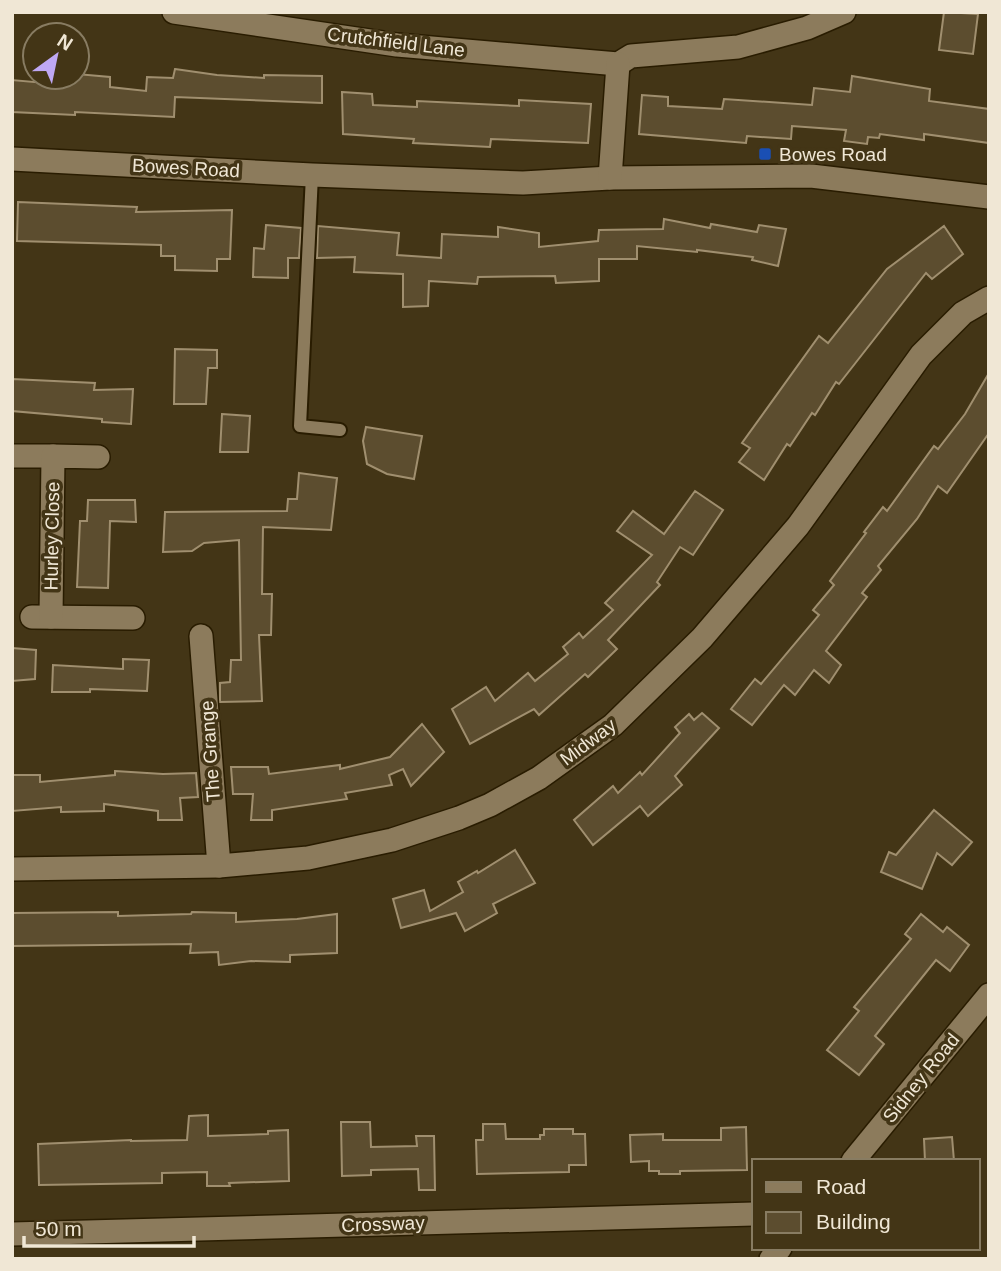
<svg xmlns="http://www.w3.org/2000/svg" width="1001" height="1271" font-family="Arial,sans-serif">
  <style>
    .building { fill: #5c4d2f; stroke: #a08f6f; stroke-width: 2 }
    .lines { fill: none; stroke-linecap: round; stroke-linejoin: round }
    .lane-casing { stroke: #291c00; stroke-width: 16 }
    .street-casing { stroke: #291c00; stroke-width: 26 }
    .lane { stroke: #8c7b5c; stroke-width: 12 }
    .street { stroke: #8c7b5c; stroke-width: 23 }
    .transit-dot { fill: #1a4fb4; stroke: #433516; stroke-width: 2.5 }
    .labels { text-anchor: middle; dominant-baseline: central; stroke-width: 7; stroke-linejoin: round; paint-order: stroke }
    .street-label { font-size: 19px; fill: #f0e7d5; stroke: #433516 }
    .poi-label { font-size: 19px; fill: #f0e7d5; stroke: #433516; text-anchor: start }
  </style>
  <rect width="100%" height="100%" fill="#433516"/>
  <g class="building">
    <polygon points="944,12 978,14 973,54 939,50"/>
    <polygon points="175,69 217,75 264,78 264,75 322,76 322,103 175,97 174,117 75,112 75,115 12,112 12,80 56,84 57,77 77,77 77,74 110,77 110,87 146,91 147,77 173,78"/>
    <polygon points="852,76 930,89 929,101 989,109 989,143 924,134 924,140 880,134 879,138 868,137 867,144 844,141 846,130 792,126 791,139 747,136 746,143 639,134 642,95 668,97 668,106 722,109 724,99 812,105 814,88 850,92"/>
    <polygon points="342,92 372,94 373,105 417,107 417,101 519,106 519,100 591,104 588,143 491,139 490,147 413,143 414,139 343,134"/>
    <polygon points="18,202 137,207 136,212 232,210 230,259 217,259 217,271 175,270 175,256 161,256 161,245 17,241"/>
    <polygon points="664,219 710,228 711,224 757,232 759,225 786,229 778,266 752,260 753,257 697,250 697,252 637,246 637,259 599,259 599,281 556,283 555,276 478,277 477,284 429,281 428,306 403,307 403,274 354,272 355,257 317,258 318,226 399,233 397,255 441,258 442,234 498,237 498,227 539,233 539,247 598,241 599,230 663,229"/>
    <polygon points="266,225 301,228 299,258 288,258 288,278 253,277 254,248 264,249"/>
    <polygon points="944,226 963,254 932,279 926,273 839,384 836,382 815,415 812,413 790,446 787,444 764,480 739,462 750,448 742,443 819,336 828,343 887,269"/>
    <polygon points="175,349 217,350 217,368 208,368 206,404 174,404"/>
    <polygon points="989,373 989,433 947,493 938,486 917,519 878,566 881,570 862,593 867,597 826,651 841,665 829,683 814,670 795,695 784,685 752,725 731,709 755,679 761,684 819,615 813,610 834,585 830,581 866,533 864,532 883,507 887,511 934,446 938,449 965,414"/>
    <polygon points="12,379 95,383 94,390 133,389 131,424 102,422 102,419 12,411"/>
    <polygon points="222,414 250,416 248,452 220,452"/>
    <polygon points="366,427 422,436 414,479 387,474 367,464 363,441"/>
    <polygon points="299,473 337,478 331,530 263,527 262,594 272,594 271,635 259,635 262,701 220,702 220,683 230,682 231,660 241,660 239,540 204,543 192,551 163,552 165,512 287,511 288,499 297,499"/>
    <polygon points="695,491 723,510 693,555 680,547 657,582 660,585 608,640 617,649 588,677 585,674 539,715 534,709 470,744 452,709 486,687 495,701 528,673 535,681 568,654 563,647 579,633 583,638 613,610 605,603 652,555 617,531 633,511 664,534"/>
    <polygon points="88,500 135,500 136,522 110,521 108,588 77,587 80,521 87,521"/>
    <polygon points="12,648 36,650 35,679 12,681"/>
    <polygon points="123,659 149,660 147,691 90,689 90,692 52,692 53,665 123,669"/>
    <polygon points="702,713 719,728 675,776 682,785 648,816 640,806 593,845 574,820 613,786 618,793 640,772 642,775 680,733 675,727 689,714 694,720"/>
    <polygon points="422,724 444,752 411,786 403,769 389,775 392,785 345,793 347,799 272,810 272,820 251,820 253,794 233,794 231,767 268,767 269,774 340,765 340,769 390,757"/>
    <polygon points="115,771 163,774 196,773 198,797 180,798 182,820 158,820 158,811 104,804 104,811 61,812 61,807 12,811 12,775 40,775 40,782 115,775"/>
    <polygon points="934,810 972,842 952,865 937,853 922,889 881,872 889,852 896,855"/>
    <polygon points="515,850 535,883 493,904 497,913 465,931 456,913 401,928 393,899 424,890 430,911 463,892 458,882 477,871 478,873"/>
    <polygon points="118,912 118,916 191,914 192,912 236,913 236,922 297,919 337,914 337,953 290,955 290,962 251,961 219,965 218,952 190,953 191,944 12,946 12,913"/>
    <polygon points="921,914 943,932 947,927 969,945 950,971 936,960 875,1036 884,1044 859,1075 827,1050 859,1011 854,1007 911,939 905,934"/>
    <polygon points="208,1115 208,1136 268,1134 268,1131 288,1130 289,1181 229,1183 230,1186 207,1186 207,1172 162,1173 162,1183 39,1185 38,1144 131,1140 131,1141 187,1140 189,1116"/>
    <polygon points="341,1122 370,1122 371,1147 417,1146 416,1136 434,1136 435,1190 419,1190 418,1169 371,1170 371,1175 342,1176"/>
    <polygon points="483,1124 505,1124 506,1139 540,1139 540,1135 544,1135 544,1129 573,1129 573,1134 585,1134 586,1165 569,1165 569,1172 477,1174 476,1140 483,1140"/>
    <polygon points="746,1127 747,1170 680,1171 680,1174 659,1174 659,1171 649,1171 649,1161 631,1162 630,1135 663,1134 663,1140 721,1140 721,1128"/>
    <polygon points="952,1137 954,1161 925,1161 924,1139"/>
  </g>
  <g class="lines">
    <g class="lane-casing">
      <polyline id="lane" points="312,175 300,426 340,430"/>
    </g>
    <g class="street-casing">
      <g id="street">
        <polyline points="174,12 397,45 618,64 631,56 738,47 807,28 844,12"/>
        <polyline points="12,159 312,175 523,183 610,178 811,176 989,197"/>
        <polyline points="610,178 618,64"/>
        <polyline points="12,456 53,456"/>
        <polyline points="32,617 133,618"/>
        <polyline points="51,617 53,456 98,457"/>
        <polyline points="201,636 219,866"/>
        <polyline points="12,869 219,866 308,858 392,840 459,818 490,805 539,778 613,725 702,638 798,526 921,355 963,313 989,298"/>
        <polyline points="853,1161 989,995"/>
        <polyline points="12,1234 754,1214"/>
        <polyline points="771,1259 780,1248"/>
      </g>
    </g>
    <use href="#lane" class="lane"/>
    <use href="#street" class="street"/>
  </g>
  <rect class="transit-dot" x="758" y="147" width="14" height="14" rx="3.5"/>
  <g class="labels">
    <g class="street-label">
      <text transform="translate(396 42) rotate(7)">Crutchfield Lane</text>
      <text transform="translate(186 168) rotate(3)">Bowes Road</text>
      <text transform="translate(52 536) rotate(-89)">Hurley Close</text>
      <text transform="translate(588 742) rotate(-37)">Midway</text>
      <text transform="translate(210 751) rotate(-94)">The Grange</text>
      <text transform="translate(921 1078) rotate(-51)">Sidney Road</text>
      <text transform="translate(383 1224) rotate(-2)">Crossway</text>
    </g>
    <g class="poi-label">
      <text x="779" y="154">Bowes Road</text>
    </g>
  </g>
  <rect width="1001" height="1271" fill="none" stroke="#f0e7d5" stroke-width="28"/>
  <rect x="752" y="1159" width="228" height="91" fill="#433516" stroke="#887c62" stroke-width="2"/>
  <rect x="766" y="1182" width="35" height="10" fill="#8c7b5c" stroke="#887c62" stroke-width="2"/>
  <text x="816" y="1194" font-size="21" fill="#f0e7d5">Road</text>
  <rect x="766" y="1212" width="35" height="21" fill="#5c4d2f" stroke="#887c62" stroke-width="2"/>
  <text x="816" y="1229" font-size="21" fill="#f0e7d5">Building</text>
  <g transform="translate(56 56) rotate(33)"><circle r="33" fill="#433516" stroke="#887c62" stroke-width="2"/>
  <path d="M0-5L12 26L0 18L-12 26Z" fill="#bfa8f4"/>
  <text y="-10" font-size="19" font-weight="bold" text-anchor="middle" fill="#f0e7d5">N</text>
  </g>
  <path d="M24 1236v10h170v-10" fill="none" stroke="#f0e7d5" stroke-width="3.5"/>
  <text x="35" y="1236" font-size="21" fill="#f0e7d5" stroke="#433516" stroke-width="5" paint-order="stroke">50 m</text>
</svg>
